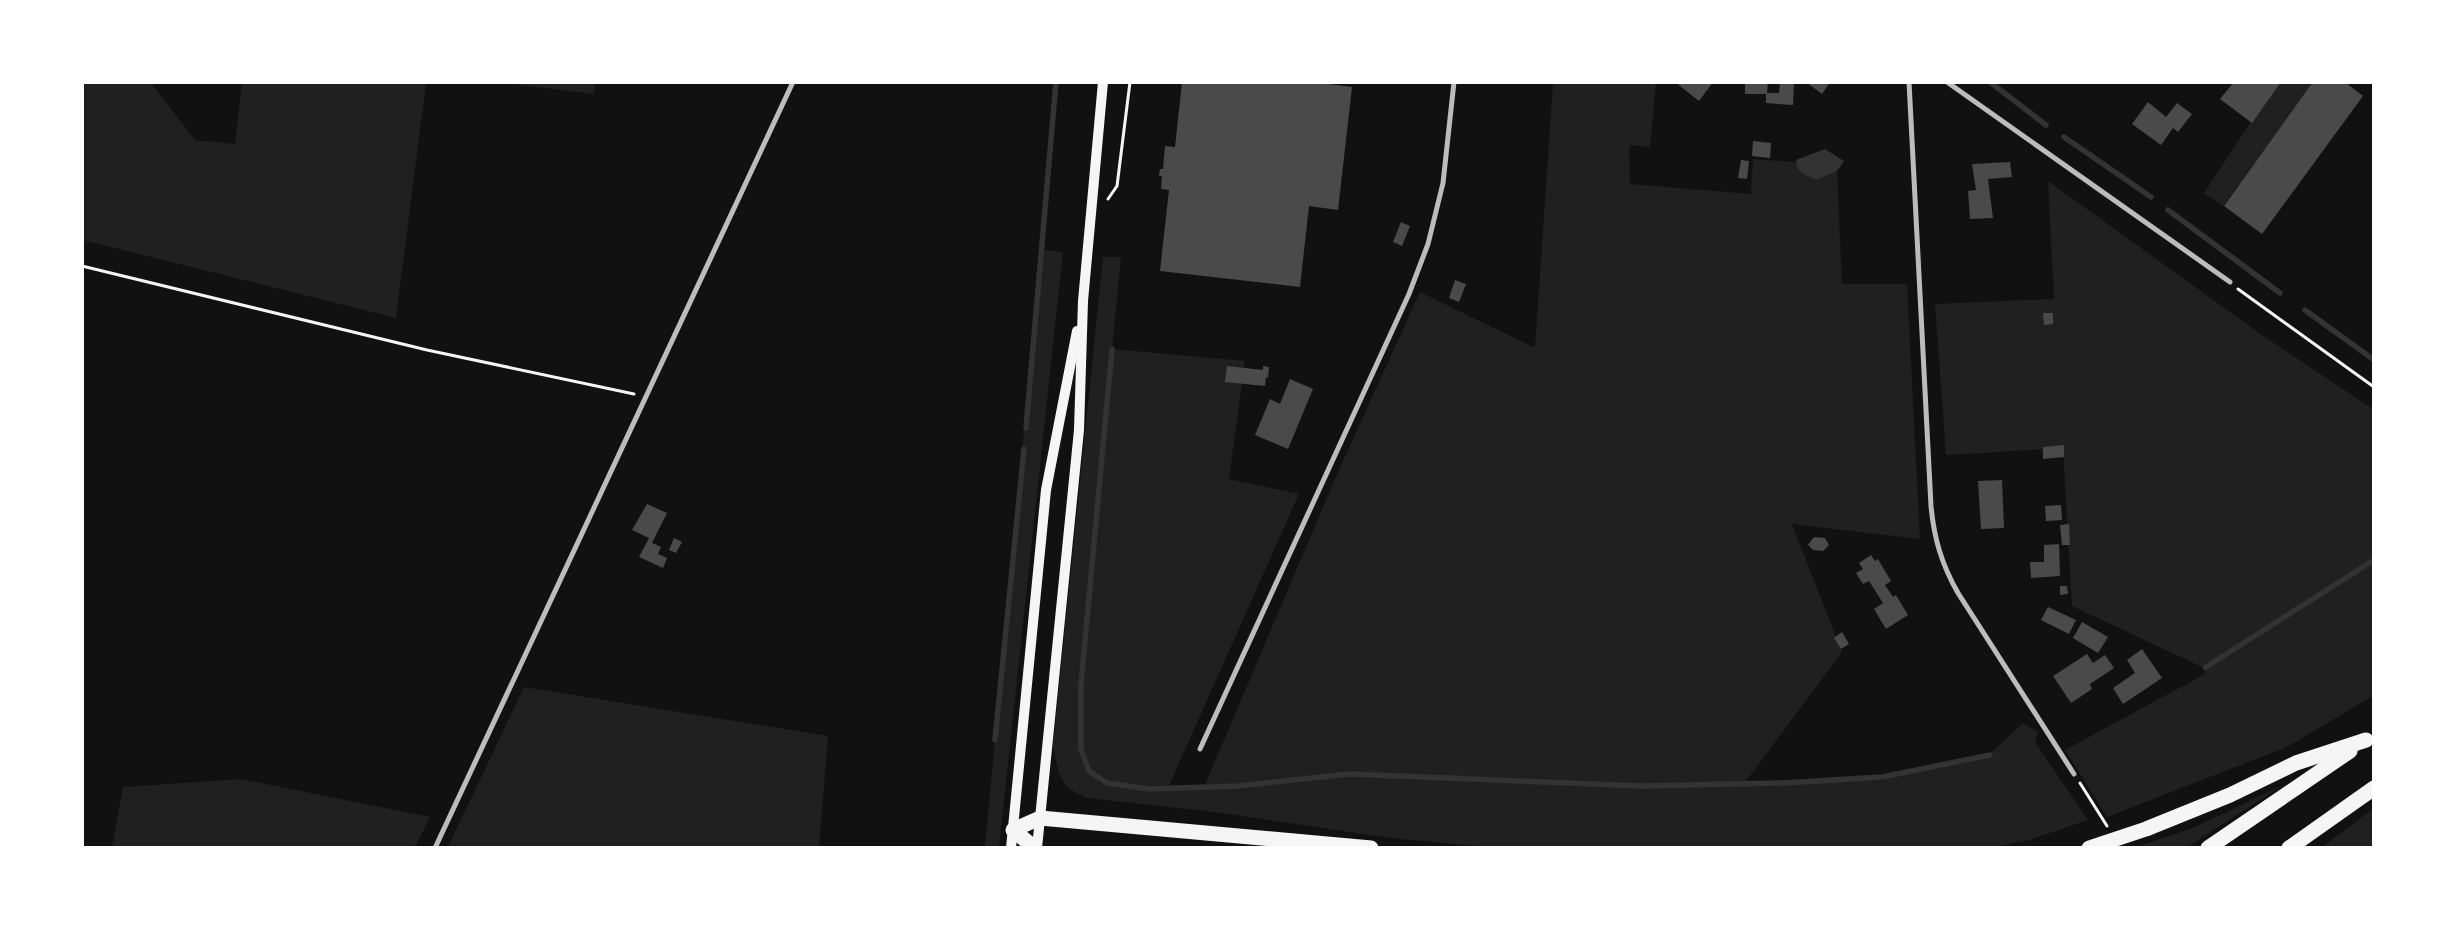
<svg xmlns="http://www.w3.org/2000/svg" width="2456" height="930" font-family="Raleway,sans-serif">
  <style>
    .green { fill: #202020 }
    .water { fill: #333 }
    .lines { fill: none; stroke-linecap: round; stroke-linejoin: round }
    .stream { stroke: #333; stroke-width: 5.5 }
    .building { fill: #4a4a4a }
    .path { stroke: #f5f5f5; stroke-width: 3 }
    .minor { stroke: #bcbcbc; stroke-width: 5 }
    .secondary { stroke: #f5f5f5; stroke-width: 10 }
    .motorway { stroke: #f5f5f5; stroke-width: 15 }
  </style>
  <rect width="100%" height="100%" fill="#111"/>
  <g class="green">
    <polygon points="83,82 151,83 195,140 235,144 242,83 426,83 396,318 83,240"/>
    <polygon points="503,83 595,82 595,83 594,94"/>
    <path d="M1553,83H1656L1650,147L1629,145L1630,184L1751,194L1753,159L1796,162L1797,168L1817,180L1837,171L1842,284H1907L1920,539L1792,524L1842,652L1744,784L1877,778L1938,768L1989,755L2023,723L2038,732L2035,742L2088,820L2029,840L1992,848L1487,847L1390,838L1214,812L1087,798C1058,786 1059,774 1053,746L1103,257H1121L1112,349L1245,361L1229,479L1299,494L1168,788L1204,787L1338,472L1420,292L1535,348Z"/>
    <polygon points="2280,83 2313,83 2223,206 2204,193 2252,120"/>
    <polygon points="2048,181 2262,335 2373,409 2373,696 2287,747 2107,817 2065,750 2205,674 2202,667 2072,606 2063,448 1946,455 1935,304 2054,299"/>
    <polygon points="1041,250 1063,252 999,847 985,847"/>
    <polygon points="524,687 828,736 819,847 448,847"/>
    <polygon points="241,779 430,817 415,847 112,847 123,787"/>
    <polygon points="2285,784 2187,847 2136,847 2193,828"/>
    <polygon points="2373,809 2373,847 2322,847"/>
  </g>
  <polygon class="water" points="1825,149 1844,161 1837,171 1817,180 1805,175 1797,168 1796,160"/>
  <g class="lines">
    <g class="stream">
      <polyline points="1990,82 2046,125"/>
      <polyline points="2064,137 2151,197"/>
      <polyline points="2168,210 2280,293"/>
      <polyline points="2305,310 2374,360"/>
      <polyline points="1112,349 1081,684 1081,750 1089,771 1107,783 1149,789 1238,786 1349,774 1642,786 1783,783 1882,777 1990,755"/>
      <polyline points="1026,428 1056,82"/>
      <polyline points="2206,667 2374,560"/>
      <polyline points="995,740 1024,449"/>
    </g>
  </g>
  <g class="building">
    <polygon points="1182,82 1313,82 1352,87 1338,210 1309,206 1300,287 1160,271 1169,190 1161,189 1162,176 1159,176 1160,169 1163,169 1165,146 1175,147"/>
    <polygon points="1675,82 1713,82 1699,101"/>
    <polygon points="1745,82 1768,82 1767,93 1779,93 1780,82 1794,82 1793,105 1766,103 1766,94 1745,94"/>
    <polygon points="1806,82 1830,82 1822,94"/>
    <polygon points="2234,82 2281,82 2252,123 2220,99"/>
    <polygon points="2313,82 2345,82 2363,96 2262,234 2224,206"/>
    <polygon points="2148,102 2166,117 2177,103 2192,114 2178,132 2173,128 2161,145 2132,124"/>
    <polygon points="1753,141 1771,143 1770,158 1752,156"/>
    <polygon points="1741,160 1749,161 1747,179 1738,178"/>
    <polygon points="2010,162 2012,177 1988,179 1993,218 1970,219 1968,191 1976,190 1972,164"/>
    <polygon points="1401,222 1410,226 1402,246 1393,242"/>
    <polygon points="1455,280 1466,284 1459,302 1449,298"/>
    <polygon points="2043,313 2053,313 2053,324 2044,325"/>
    <polygon points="1227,366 1263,370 1263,366 1269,367 1268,378 1266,377 1265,386 1225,382"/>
    <polygon points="1290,379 1313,389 1288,449 1255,435 1270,399 1280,404"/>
    <polygon points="2064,445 2064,457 2043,459 2043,447"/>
    <polygon points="2002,480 2004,528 1981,529 1978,481"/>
    <polygon points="647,504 667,513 652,543 661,547 658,554 667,558 663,568 639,557 649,538 632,530"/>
    <polygon points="2061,505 2062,520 2046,521 2045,506"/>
    <polygon points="2069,524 2070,545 2062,545 2060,525"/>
    <polygon points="1814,537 1825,538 1829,545 1823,551 1813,550 1808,545"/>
    <polygon points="674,538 682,542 676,553 669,550"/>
    <polygon points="2059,544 2060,576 2031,578 2030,562 2044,562 2044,545"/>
    <polygon points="1871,555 1875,561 1878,559 1891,581 1885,585 1893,597 1896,595 1908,615 1886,629 1874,609 1883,603 1869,581 1863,584 1856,573 1863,569 1859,563"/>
    <polygon points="2060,586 2067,586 2068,594 2060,595"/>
    <polygon points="2048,607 2076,620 2069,634 2041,620"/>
    <polygon points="2082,622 2108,637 2098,653 2073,638"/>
    <polygon points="1842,632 1849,644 1841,649 1834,638"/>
    <polygon points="2142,649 2162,678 2123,704 2113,688 2135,673 2127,660"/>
    <polygon points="2087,654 2093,663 2105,655 2114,668 2090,684 2092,689 2071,703 2053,676"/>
  </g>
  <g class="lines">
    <g class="path">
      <polyline points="1108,199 1117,186 1130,82"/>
      <polyline points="82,266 427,350 634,394"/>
      <polyline points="2238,289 2374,387"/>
      <polyline points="2080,783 2107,826"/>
    </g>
    <g class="minor">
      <path d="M1909,82L1931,506C1934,539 1942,565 1958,593L2074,774"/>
      <polyline points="1947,82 2230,282"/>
      <polyline points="1200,749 1409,294 1428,244 1443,183 1454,82"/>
      <polyline points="435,848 793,82"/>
    </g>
    <g class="secondary">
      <polyline points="1011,848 1046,490 1077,331"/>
      <polyline points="1037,848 1079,430 1083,301 1103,82"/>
    </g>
    <g class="motorway">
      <polyline points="1035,848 1013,830 1040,818 1371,848"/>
      <polyline points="2089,848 2146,829 2230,795 2296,763 2366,740"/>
      <polyline points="2208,848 2350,751"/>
      <polyline points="2289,848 2374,788"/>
    </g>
  </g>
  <rect width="2456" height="930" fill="none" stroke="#ffffff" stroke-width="168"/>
</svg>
